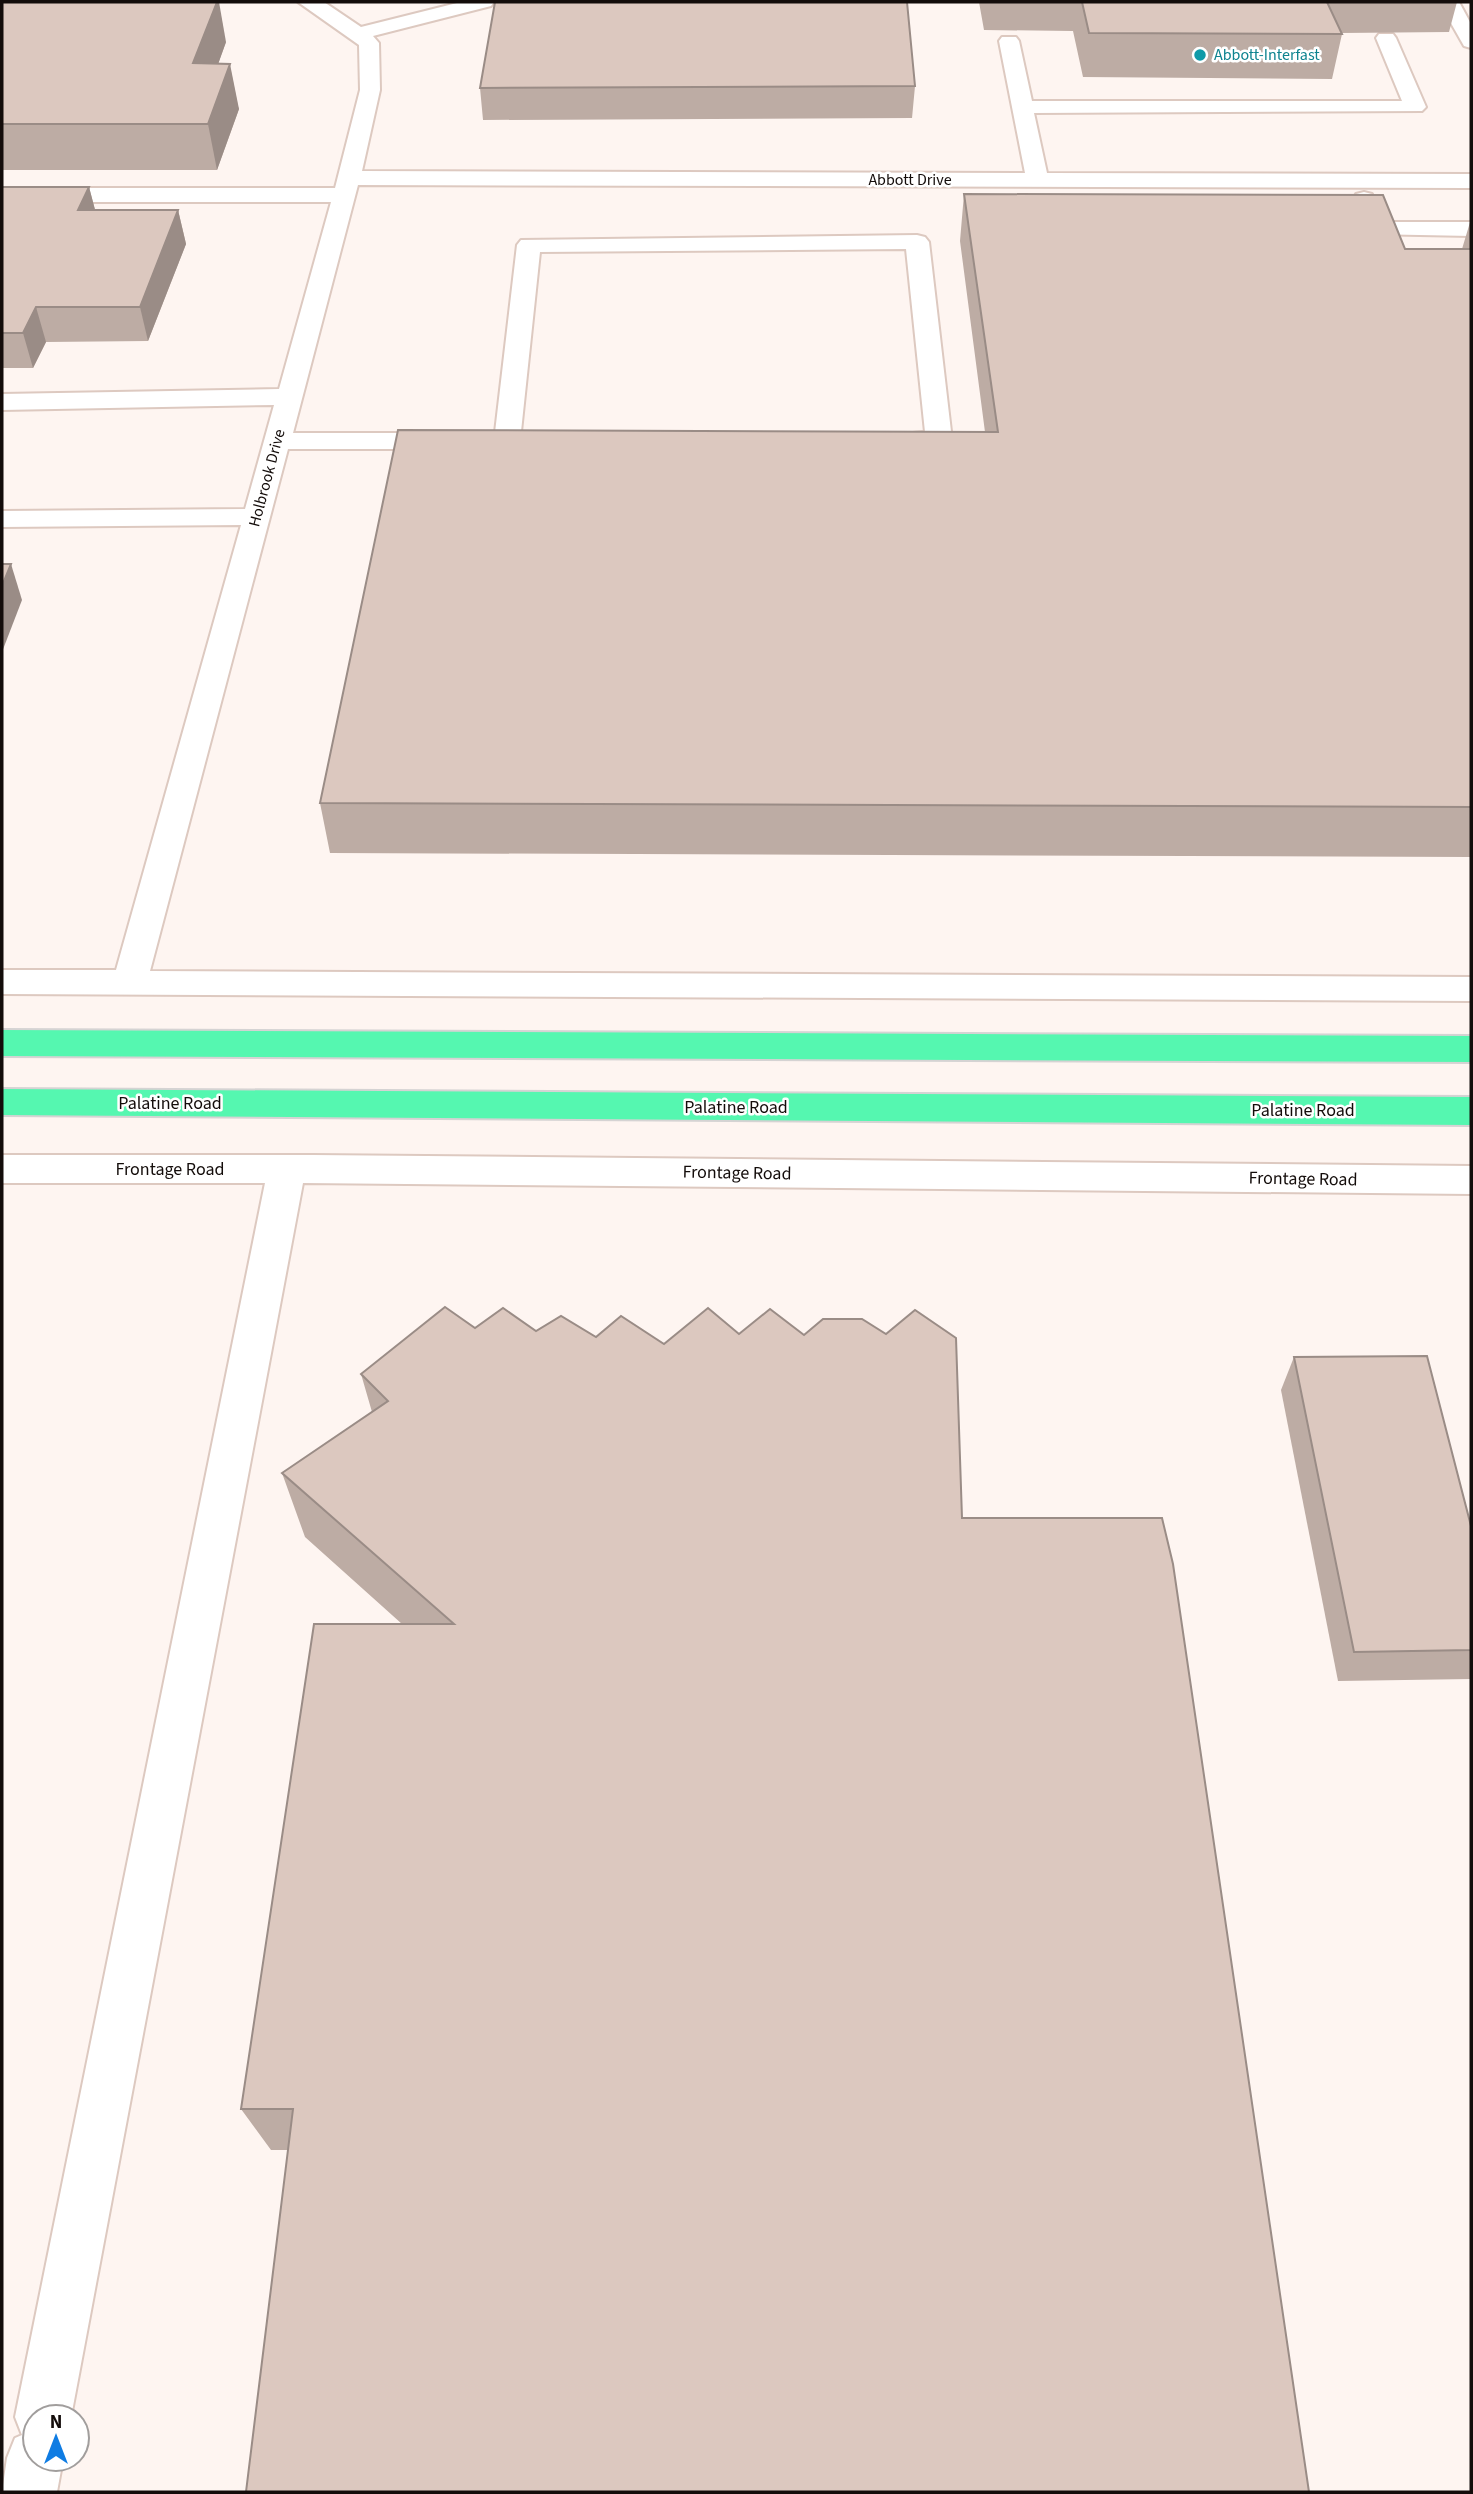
<svg xmlns="http://www.w3.org/2000/svg" width="1473" height="2494" font-family="'Source Sans 3',sans-serif">
  <style>
    .lines { fill: none; stroke-linecap: round; stroke-linejoin: round }
    .minor-casing { stroke: #ddc9c0; stroke-width: 4 }
    .highway-casing { stroke: #d5d3d3; stroke-width: 4 }
    .minor { fill: #fff; fill-rule: evenodd }
    .highway { fill: #55f7b0; fill-rule: evenodd }
    .wall { fill: #bdaca4 }
    .shaded-wall { fill: #9a8c86 }
    .building { fill: #dcc8bf; stroke: #9a8c86; stroke-width: 2 }
    .culture-dot { fill: #0f9aa8; stroke: #fff; stroke-width: 2.5 }
    .labels { text-anchor: middle; dominant-baseline: central; stroke-width: 5; stroke-linejoin: round; paint-order: stroke }
    .far-culture-label { font-size: 16px; fill: #0d838f; stroke: #fff; text-anchor: start }
    .far-street-label { font-size: 16px; fill: #130c0a; stroke: #fff }
    .street-label { font-size: 18px; fill: #130c0a; stroke: #fff }
  </style>
  <rect width="100%" height="100%" fill="#fef5f1"/>
  <g class="lines">
    <g class="minor-casing">
      <g id="minor">
        <polygon points="298,2 324,2 361,27 461,2 494,2 491,6 373,36 379,43 380,90 362,171 1025,173 999,41 1002,37 1016,37 1019,41 1032,101 1402,101 1376,38 1379,34 1393,34 1396,38 1426,107 1422,111 1034,113 1047,173 1471,174 1471,188 358,185 293,433 448,433 457,435 461,441 457,447 448,449 288,449 150,971 1471,977 1471,1001 2,994 2,970 116,970 241,525 2,527 2,511 245,509 274,405 2,410 2,394 279,389 331,202 40,202 32,200 29,195 32,190 40,188 335,188 360,90 359,45"/>
        <polygon points="1439,2 1459,2 1471,24 1471,48 1464,46"/>
        <polygon points="1364,192 1372,194 1385,222 1471,222 1471,236 1368,234 1353,199 1356,194"/>
        <polygon points="917,235 925,237 929,242 952,440 948,446 896,449 887,447 883,441 887,435 925,432 906,249 540,252 520,441 516,447 507,449 498,447 494,441 517,245 521,240"/>
        <polygon points="2,1155 313,1155 1471,1166 1471,1194 303,1183 71,2417 35,2417 35,2459 63,2459 57,2492 2,2492 7,2458 15,2438 22,2435 15,2417 265,1183 2,1183"/>
      </g>
    </g>
    <g class="highway-casing">
      <g id="highway">
        <polygon points="2,1030 1471,1036 1471,1062 2,1056"/>
        <polygon points="2,1089 1471,1097 1471,1125 2,1115"/>
      </g>
    </g>
    <use href="#minor" class="minor"/>
    <use href="#highway" class="highway"/>
  </g>
  <g class="wall">
    <polygon points="2,2 226,42 218,64 239,109 217,170 2,170"/>
    <polygon points="979,2 1457,2 1449,32 1341,33 1342,34 1332,79 1083,77 1073,31 984,30"/>
    <polygon points="915,86 912,118 483,120 480,88"/>
    <polygon points="2,187 89,187 95,210 178,210 186,244 148,341 46,342 33,368 2,368"/>
    <polygon points="964,194 1405,249 1462,249 1471,219 1471,857 330,853 320,803 985,432 960,241"/>
    <polygon points="561,1316 288,2150 271,2150 241,2109 402,1624 305,1537 282,1473 372,1412 361,1374 475,1328 536,1331"/>
    <polygon points="1294,1357 1471,1526 1471,1679 1338,1681 1281,1390"/>
  </g>
  <g class="shaded-wall">
    <polygon points="217,2 219,2 226,42 202,109 193,63"/>
    <polygon points="230,64 239,109 217,170 208,124"/>
    <polygon points="89,187 98,221 78,210"/>
    <polygon points="178,210 186,244 148,341 140,307"/>
    <polygon points="36,307 46,342 33,368 23,333"/>
    <polygon points="11,564 22,600 2,652 2,586"/>
  </g>
  <g class="building">
    <polygon points="2,2 217,2 193,63 230,64 208,124 2,124"/>
    <polygon points="495,2 907,2 915,86 480,88"/>
    <polygon points="1082,2 1327,2 1342,34 1089,33"/>
    <polygon points="2,187 89,187 78,210 178,210 140,307 36,307 23,333 2,333"/>
    <polygon points="964,194 1383,195 1405,249 1471,249 1471,807 320,803 398,430 998,432"/>
    <polygon points="2,564 11,564 2,586"/>
    <polygon points="445,1307 475,1328 503,1308 536,1331 561,1316 596,1337 621,1316 664,1344 708,1308 739,1334 770,1309 804,1335 823,1319 862,1319 886,1334 915,1310 956,1338 962,1518 1162,1518 1173,1564 1309,2492 246,2492 293,2109 241,2109 314,1624 454,1624 282,1473 388,1401 361,1374"/>
    <polygon points="1427,1356 1471,1526 1471,1650 1354,1652 1294,1357"/>
  </g>
  <circle class="culture-dot" cx="1200" cy="55" r="7"/>
  <g class="labels">
    <g class="far-culture-label">
      <text x="1214" y="55">Abbott-Interfast</text>
    </g>
    <g class="far-street-label">
      <text x="910" y="180">Abbott Drive</text>
      <text transform="translate(267 478) rotate(-75)">Holbrook Drive</text>
    </g>
    <g class="street-label">
      <text x="170" y="1103">Palatine Road</text>
      <text x="736" y="1107">Palatine Road</text>
      <text x="1303" y="1110">Palatine Road</text>
      <text x="170" y="1169">Frontage Road</text>
      <text transform="translate(737 1173) rotate(1)">Frontage Road</text>
      <text transform="translate(1303 1179) rotate(1)">Frontage Road</text>
    </g>
  </g>
  <rect width="1473" height="2494" fill="none" stroke="#130c0a" stroke-width="7"/>
  <g transform="translate(56 2438)"><circle r="33" fill="#ffffff" stroke="#a19e9d" stroke-width="2"/>
  <path d="M0-5L12 26L0 18L-12 26Z" fill="#0f7ce3"/>
  <text y="-10" font-size="19" font-weight="bold" text-anchor="middle" fill="#130c0a">N</text>
  </g>
</svg>
